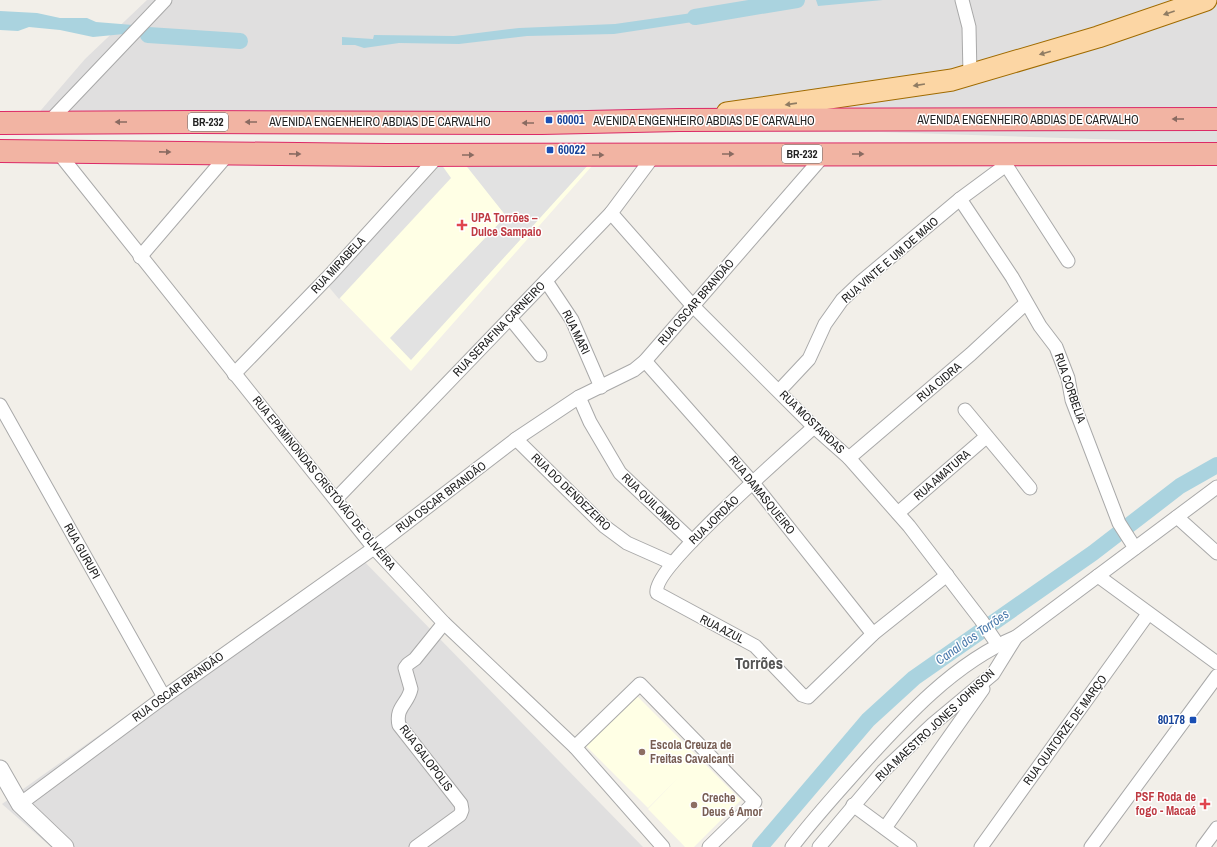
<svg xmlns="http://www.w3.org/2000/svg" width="1217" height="847" font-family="'Archivo Narrow',sans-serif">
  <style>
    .residential { fill: #e0dfdf }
    .education { fill: #ffffe5 }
    .parking { fill: #e2e2e2 }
    .water { fill: #aad3df }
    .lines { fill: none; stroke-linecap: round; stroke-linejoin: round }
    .canal { stroke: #aad3df; stroke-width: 16 }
    .minor-casing { stroke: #a9a9a9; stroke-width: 15 }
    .tertiary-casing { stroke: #a9a9a9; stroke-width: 19 }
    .primary-casing { stroke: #a06b00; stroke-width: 23 }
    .trunk-casing { stroke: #dc2a67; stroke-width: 24 }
    .minor { stroke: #fff; stroke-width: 13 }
    .tertiary { stroke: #fff; stroke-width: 17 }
    .primary { stroke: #fcd6a4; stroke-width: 21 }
    .trunk { stroke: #f2b4a3; stroke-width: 22 }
    .oneway { fill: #8f7c63 }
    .oneway2 { fill: #8a6b62 }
    .transit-dot { fill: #1a4fb4; stroke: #fff; stroke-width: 1.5 }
    .health-dot { fill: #e0444e; stroke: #fff; stroke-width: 1.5 }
    .education-dot { fill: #8d6e63; stroke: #fff; stroke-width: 1.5 }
    .labels { text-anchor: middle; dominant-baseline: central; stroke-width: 3; stroke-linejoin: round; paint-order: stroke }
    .shield { fill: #fff; stroke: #646464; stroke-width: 1 }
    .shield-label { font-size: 11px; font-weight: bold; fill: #222 }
    .transit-label { font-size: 12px; font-weight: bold; fill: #164399; stroke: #fff; text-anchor: start }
    .street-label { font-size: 12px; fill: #222; stroke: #fff }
    .health-label { font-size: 12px; font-weight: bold; fill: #be3a42; stroke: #fff; text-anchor: start }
    .education-label { font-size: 12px; font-weight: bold; fill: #785e54; stroke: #fff; text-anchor: start }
    .water-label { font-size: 13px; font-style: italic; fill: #4a7aab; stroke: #fff }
    .district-label { font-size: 16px; font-weight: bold; fill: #555; stroke: #fff }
  </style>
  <rect width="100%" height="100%" fill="#f2efe9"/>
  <g class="residential">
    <polygon points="147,0 1217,0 1217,143 881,132 23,131 85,59"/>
    <polygon points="356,553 643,847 51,847 2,804"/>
  </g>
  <g class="education">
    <polygon points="599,158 411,371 328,286 441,164"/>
    <polygon points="635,694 741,800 694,847 685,847 648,809 678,778 648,808 585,745"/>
  </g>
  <g class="parking">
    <polygon points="464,163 589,164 411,360 390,338 506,216"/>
    <polygon points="441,164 451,178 339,299 328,286"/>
  </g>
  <g class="water">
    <polygon points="816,0 883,0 818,6"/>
    <polygon points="713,10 719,18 614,34 527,36 459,44 399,43 364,48 355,45 342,45 342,37 373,39 374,35 454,36 519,28 615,24"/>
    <polygon points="0,11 37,13 60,18 87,18 96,22 133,25 124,34 93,37 60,30 29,27 18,31 0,30"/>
    <path d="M181,31C197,34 212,38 228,38V46L180,43Z"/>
  </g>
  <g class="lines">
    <g class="canal">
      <polyline points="695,17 797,0"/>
      <polyline points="148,35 240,41"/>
      <polyline points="760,847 868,720 914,678 1093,553 1180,486 1217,465"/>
    </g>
    <g class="minor-casing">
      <g id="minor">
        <polyline points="962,0 969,27 970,75"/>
        <polyline points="48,123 165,0"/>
        <polyline points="57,151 374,548 444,623 575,747 663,847"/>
        <polyline points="1006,165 1068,261"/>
        <polyline points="960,199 1012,277 1040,326 1056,347 1068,378 1072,400 1119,523 1135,548"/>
        <polyline points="611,213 692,305 814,427 849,458 909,526 981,620 998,645"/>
        <polyline points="140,257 229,153"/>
        <polyline points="546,281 572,320 601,387"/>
        <polyline points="510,318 540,355"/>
        <polyline points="645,361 753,483 873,634"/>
        <polyline points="234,374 330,275 439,155"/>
        <polyline points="779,391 809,359 825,324 842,300 862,281 960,199 1006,165 1002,153"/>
        <polyline points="579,397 590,422 620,473 692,541"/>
        <polyline points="0,405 164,697"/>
        <polyline points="965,410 1030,488"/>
        <path d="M814,427C790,449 651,569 657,593L755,646L802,695L808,697L873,634L947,575"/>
        <polyline points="516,439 604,526 627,543 672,563"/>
        <polyline points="849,458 971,354 1026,303"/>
        <polyline points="336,499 611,213 655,154"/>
        <polyline points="898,513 986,437"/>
        <polyline points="1177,517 1217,553"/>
        <polyline points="1098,576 1217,663"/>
        <polyline points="575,747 640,684 755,802 709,847"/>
        <polyline points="20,804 164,697 374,548 516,439 579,397 634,370 645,361 825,154"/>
        <polyline points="853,805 910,847"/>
        <polyline points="885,828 983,689"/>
        <path d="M416,847L460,815L462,810L461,804L399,725C395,707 408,704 411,689L405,668L408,664L415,659L444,623"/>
        <path d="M792,847C813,819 837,793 861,766C905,717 954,663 1016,637L1217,487"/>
        <polyline points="819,847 883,771 933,724 993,674 1016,637"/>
        <polyline points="981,847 1148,614"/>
        <polyline points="1091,847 1217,676"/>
        <polyline points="1203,847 1217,828"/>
      </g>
    </g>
    <g class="tertiary-casing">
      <polyline id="tertiary" points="0,769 20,804 65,847"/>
    </g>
    <g class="primary-casing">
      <polyline id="primary" points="727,113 952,80 1098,37 1206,0"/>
    </g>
    <g class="trunk-casing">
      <g id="trunk">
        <polyline points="0,123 195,122 542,123 679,120 1217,119"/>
        <polyline points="0,151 387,155 1217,154"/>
      </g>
    </g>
    <use href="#minor" class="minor"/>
    <use href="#tertiary" class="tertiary"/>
    <use href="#primary" class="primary"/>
    <use href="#trunk" class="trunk"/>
  </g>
  <defs><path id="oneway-solid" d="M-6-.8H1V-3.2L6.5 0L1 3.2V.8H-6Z"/></defs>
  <g class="oneway">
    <use href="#oneway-solid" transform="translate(1169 13) rotate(161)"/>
    <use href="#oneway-solid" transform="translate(1045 53) rotate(164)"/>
    <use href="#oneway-solid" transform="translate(919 85) rotate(171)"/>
    <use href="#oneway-solid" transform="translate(791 104) rotate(172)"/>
  </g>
  <g class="oneway2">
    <use href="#oneway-solid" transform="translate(1178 119) rotate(180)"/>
    <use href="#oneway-solid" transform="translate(121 122) rotate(180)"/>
    <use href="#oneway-solid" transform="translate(251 122) rotate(-180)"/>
    <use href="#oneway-solid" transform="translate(528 123) rotate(180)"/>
    <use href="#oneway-solid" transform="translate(165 152) rotate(1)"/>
    <use href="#oneway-solid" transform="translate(295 154) rotate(1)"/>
    <use href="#oneway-solid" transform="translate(728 154)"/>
    <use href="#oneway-solid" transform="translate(858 154)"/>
    <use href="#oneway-solid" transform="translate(468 155)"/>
    <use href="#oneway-solid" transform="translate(598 155)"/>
  </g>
  <g class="transit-dot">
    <rect x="545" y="116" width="8" height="8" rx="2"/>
    <rect x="546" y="146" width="8" height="8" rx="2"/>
    <rect x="1189" y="716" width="8" height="8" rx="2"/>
  </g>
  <g class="health-dot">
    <path d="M460 219h4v4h4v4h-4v4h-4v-4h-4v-4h4z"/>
    <path d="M1203 798h4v4h4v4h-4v4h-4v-4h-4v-4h4z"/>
  </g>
  <g class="education-dot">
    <circle cx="642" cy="752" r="4"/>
    <circle cx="694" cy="805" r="4"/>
  </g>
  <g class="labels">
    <g class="shield">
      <rect x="188" y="113" width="40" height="18" rx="3"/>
      <rect x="782" y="145" width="40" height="18" rx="3"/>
    </g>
    <g class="shield-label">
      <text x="208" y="122">BR-232</text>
      <text x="802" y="154">BR-232</text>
    </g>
    <g class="transit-label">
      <text x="557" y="120">60001</text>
      <text x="558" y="150">60022</text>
      <text x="1185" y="720" text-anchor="end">80178</text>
    </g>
    <g class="street-label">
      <text x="1028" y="120">AVENIDA ENGENHEIRO ABDIAS DE CARVALHO</text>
      <text x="704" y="121">AVENIDA ENGENHEIRO ABDIAS DE CARVALHO</text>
      <text x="380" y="122">AVENIDA ENGENHEIRO ABDIAS DE CARVALHO</text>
      <text transform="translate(890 260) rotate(-41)">RUA VINTE E UM DE MAIO</text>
      <text transform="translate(338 265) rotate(-47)">RUA MIRABELA</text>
      <text transform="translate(696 302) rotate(-49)">RUA OSCAR BRANDÃO</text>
      <text transform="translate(499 329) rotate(-46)">RUA SERAFINA CARNEIRO</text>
      <text transform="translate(576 332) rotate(64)">RUA MARI</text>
      <text transform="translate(939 382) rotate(-40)">RUA CIDRA</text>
      <text transform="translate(1070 388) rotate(71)">RUA CORBELIA</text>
      <text transform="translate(812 422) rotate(44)">RUA MOSTARDAS</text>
      <text transform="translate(942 475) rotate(-41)">RUA AMATURA</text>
      <text transform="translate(324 483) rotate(51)">RUA EPAMINONDAS CRISTÓVÃO DE OLIVEIRA</text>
      <text transform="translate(571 492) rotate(44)">RUA DO DENDEZEIRO</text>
      <text transform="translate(762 495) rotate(51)">RUA DAMASQUEIRO</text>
      <text transform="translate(441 497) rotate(-37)">RUA OSCAR BRANDÃO</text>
      <text transform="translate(651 502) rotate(44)">RUA QUILOMBO</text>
      <text transform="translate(714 520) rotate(-44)">RUA JORDÃO</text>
      <text transform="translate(82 551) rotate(61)">RUA GURUPI</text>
      <text transform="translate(722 629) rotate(27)">RUA AZUL</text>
      <text transform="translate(178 687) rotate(-36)">RUA OSCAR BRANDÃO</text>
      <text transform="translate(935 725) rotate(-43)">RUA MAESTRO JONES JOHNSON</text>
      <text transform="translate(1065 730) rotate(-54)">RUA QUATORZE DE MARÇO</text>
      <text transform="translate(426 758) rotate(53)">RUA GALOPOLIS</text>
    </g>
    <g class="health-label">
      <text x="471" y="218">UPA Torrões –<tspan x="471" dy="14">Dulce Sampaio</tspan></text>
      <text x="1196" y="797" text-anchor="end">PSF Roda de<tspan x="1196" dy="14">fogo - Macaé</tspan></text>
    </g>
    <g class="education-label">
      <text x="650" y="745">Escola Creuza de<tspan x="650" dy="14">Freitas Cavalcanti</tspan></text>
      <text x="702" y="798">Creche<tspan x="702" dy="14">Deus é Amor</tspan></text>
    </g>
    <g class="water-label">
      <text transform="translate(972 637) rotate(-35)">Canal dos Torrões</text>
    </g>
    <g class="district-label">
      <text x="759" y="663">Torrões</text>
    </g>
  </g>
</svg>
